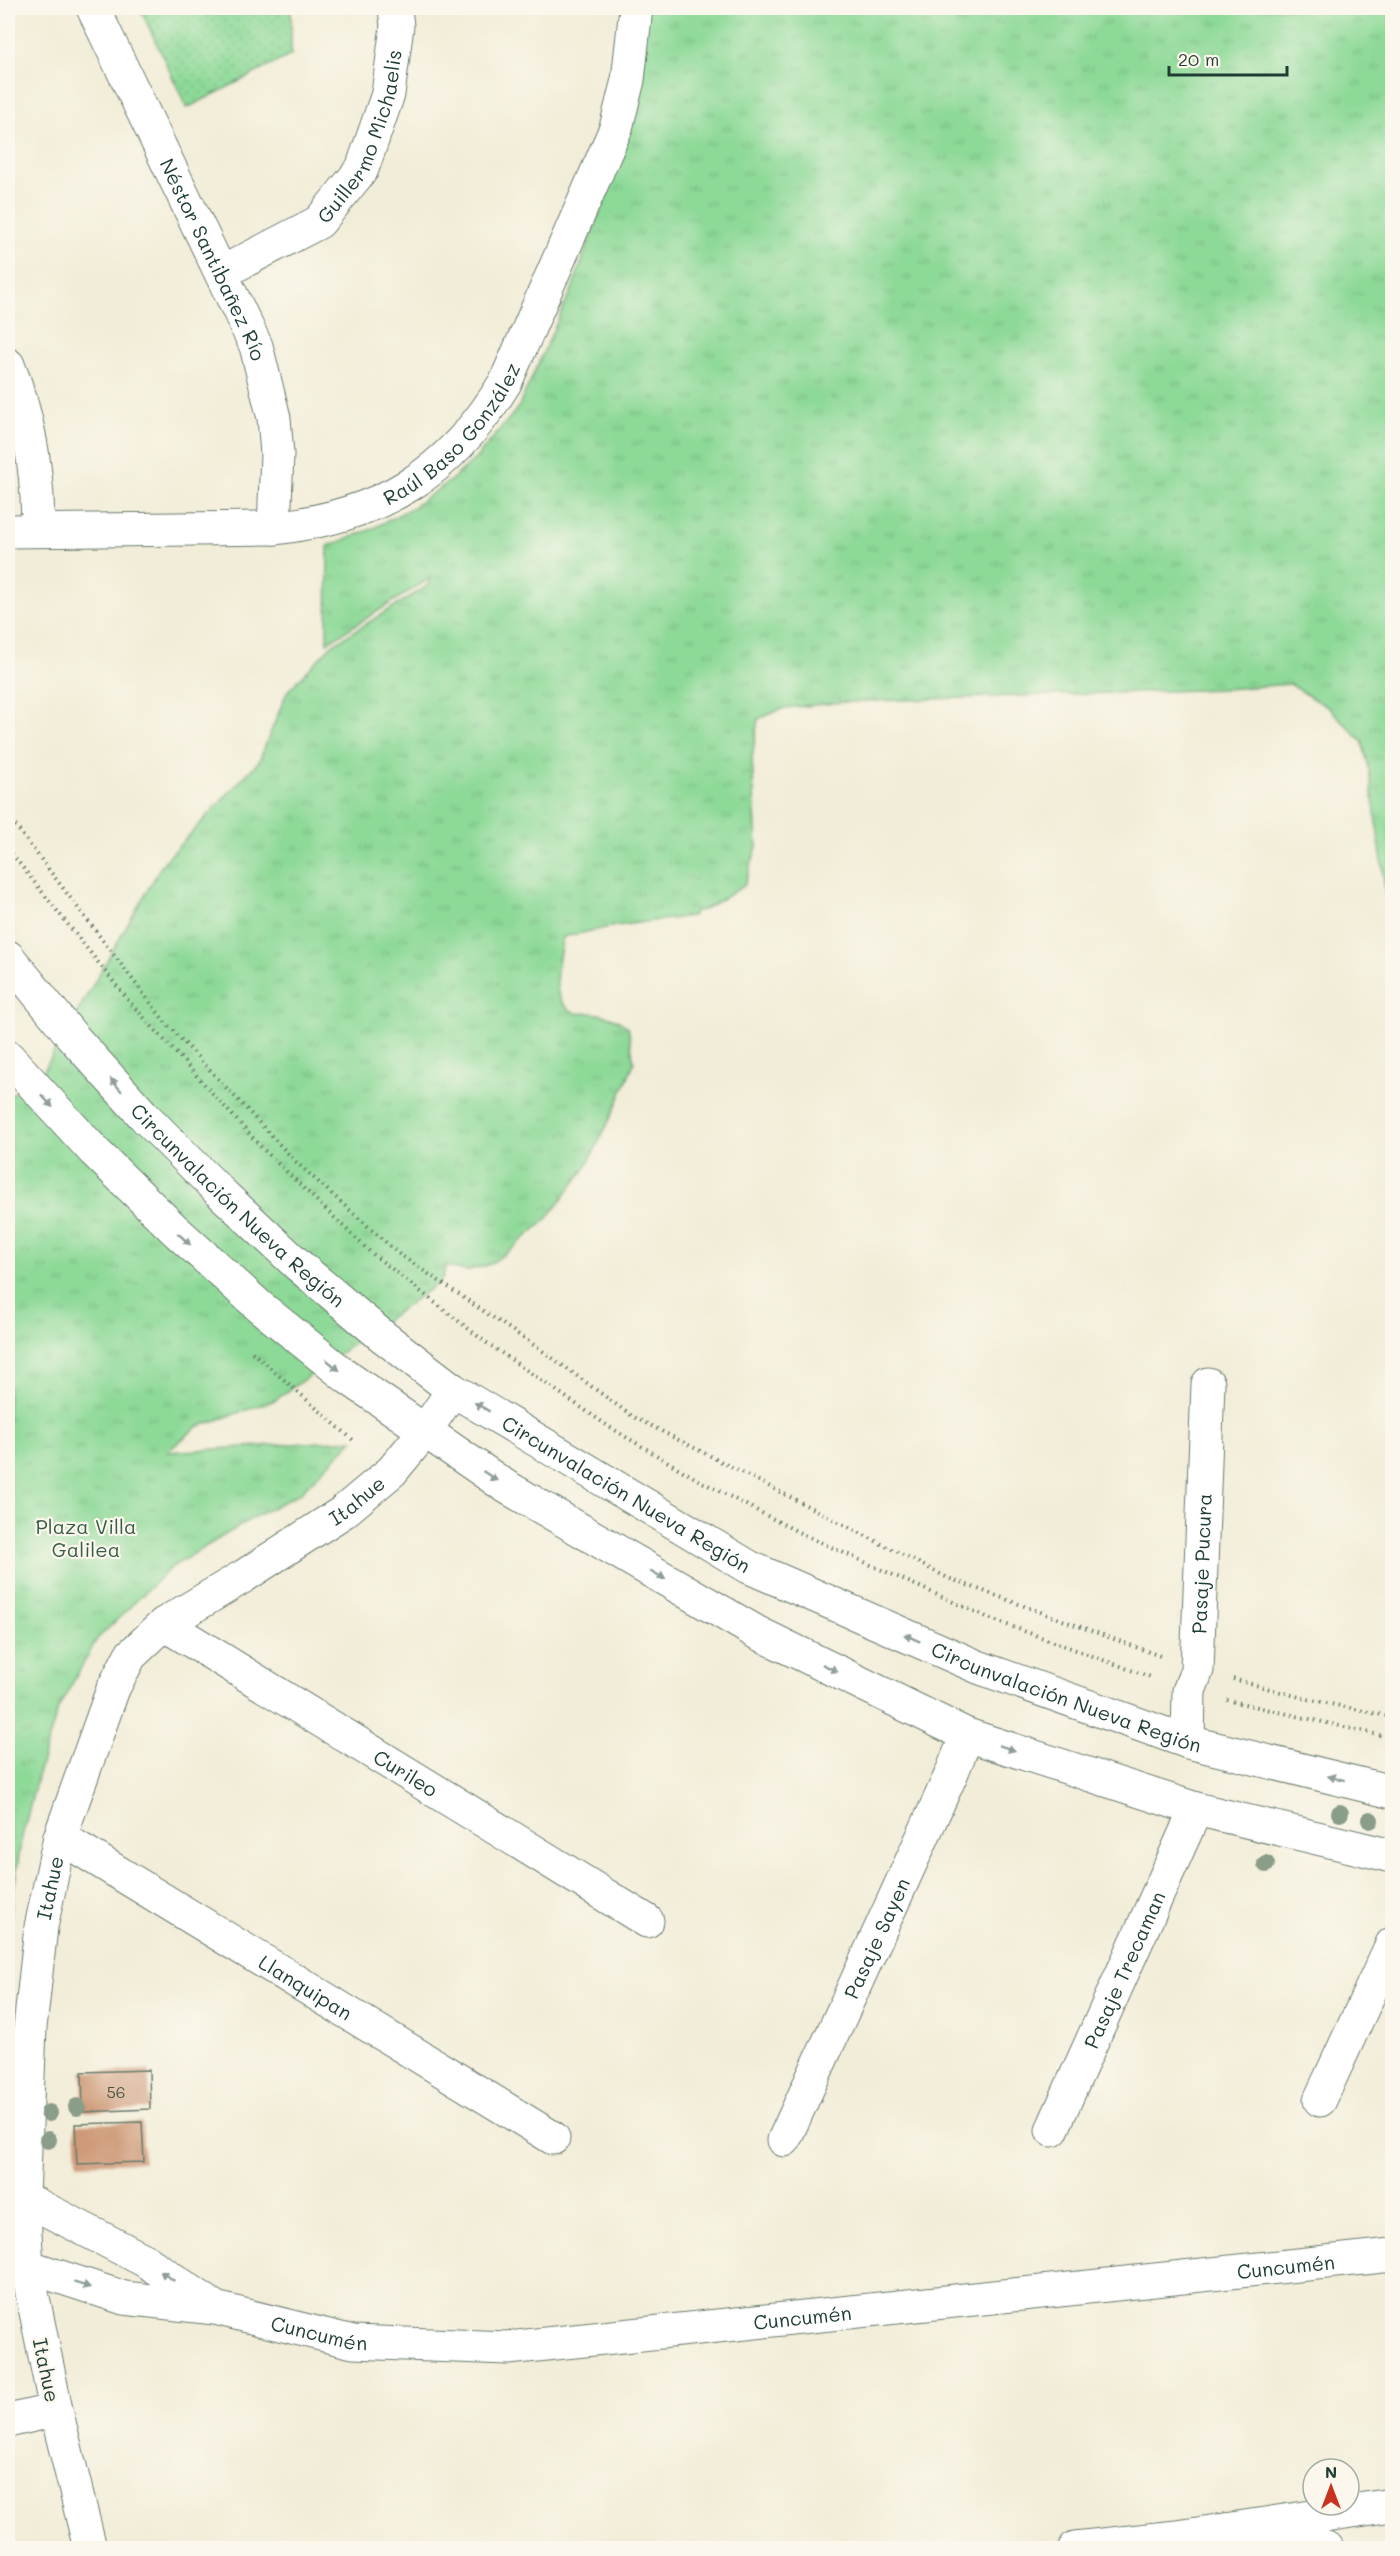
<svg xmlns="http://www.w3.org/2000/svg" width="1400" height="2556" font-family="Mali,sans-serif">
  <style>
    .grass { fill: url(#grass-dots); stroke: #568b66; stroke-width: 1.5 }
    .park { fill: url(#park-tufts); stroke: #568b66; stroke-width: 1.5 }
    .building { fill: #cd9977 }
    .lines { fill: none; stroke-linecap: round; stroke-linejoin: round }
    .minor-casing { stroke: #697b6d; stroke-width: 35 }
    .path { stroke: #697b6d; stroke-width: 4; stroke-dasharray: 1.5 4.5; stroke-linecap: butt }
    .minor { stroke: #fff; stroke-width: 33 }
    .tree { fill: #8a9d89 }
    .oneway { fill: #8f9e9a }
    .labels { text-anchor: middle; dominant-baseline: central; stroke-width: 4.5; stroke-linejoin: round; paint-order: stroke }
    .number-label { font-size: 16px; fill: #4a5445 }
    .street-label { font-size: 20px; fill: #1f3d34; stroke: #fbf7ec }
    .park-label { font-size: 20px; fill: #355c48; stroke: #fbf7ec }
  </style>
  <defs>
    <pattern id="grass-dots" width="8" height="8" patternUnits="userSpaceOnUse" patternTransform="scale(1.5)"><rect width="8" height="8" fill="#8dd997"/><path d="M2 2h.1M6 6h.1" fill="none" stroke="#79bb83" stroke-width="1.8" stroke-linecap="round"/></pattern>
    <pattern id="park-tufts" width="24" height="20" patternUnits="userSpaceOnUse" patternTransform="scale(1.5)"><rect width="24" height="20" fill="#8dd997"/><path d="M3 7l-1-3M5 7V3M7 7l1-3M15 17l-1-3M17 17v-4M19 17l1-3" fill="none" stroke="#79bb83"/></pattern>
  </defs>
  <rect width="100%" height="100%" fill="#fbf7ec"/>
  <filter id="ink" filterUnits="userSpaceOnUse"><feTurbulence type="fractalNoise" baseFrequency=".0167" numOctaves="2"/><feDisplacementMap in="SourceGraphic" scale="12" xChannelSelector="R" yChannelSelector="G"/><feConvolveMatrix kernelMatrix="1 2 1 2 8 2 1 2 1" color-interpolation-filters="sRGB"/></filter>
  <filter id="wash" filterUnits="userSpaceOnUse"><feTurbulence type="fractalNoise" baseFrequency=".008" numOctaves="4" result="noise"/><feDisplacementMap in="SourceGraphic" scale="24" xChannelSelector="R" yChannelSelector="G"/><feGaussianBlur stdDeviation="1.35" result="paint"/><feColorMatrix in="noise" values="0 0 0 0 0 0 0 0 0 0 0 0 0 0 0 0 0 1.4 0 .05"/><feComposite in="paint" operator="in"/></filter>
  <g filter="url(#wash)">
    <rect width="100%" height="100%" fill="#f2edd8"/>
    <polygon class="grass" points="140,8 291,8 291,55 187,108"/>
    <path class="park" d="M645,8H1376L1392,14V963L1383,869L1368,764L1362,741L1329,708L1290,684L1225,689L845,702L784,708L758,719L752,758L757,847L744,886L703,910L695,911L692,916L615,926L563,937C559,959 545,1001 576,1013C579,1014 586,1013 590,1013C605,1013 616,1018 628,1027L634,1063L613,1113L586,1167L547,1219L512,1249L488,1265L466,1271L446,1266L442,1280L275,1400L197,1427L167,1452L353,1440L300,1493L256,1516L170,1568L97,1639L58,1709L38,1774L21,1841L8,1930V1097L41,1075L163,863L259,761L287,692L332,645L426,587L432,577L327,643L328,546L372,529L413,507L451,480L476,458L518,408L572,289L603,202L622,154Z"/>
    <g id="blocks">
      <g class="building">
        <polygon points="149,2070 150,2109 83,2112 82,2072"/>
        <polygon points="142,2122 144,2162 77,2164 75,2124"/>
      </g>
    </g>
  </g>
  <g filter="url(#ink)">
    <use href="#blocks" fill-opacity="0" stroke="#697b6d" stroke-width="1.5"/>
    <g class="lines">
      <g class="minor-casing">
        <g id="minor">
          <path id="s1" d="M93,8L256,346L274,418L277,454L274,528"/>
          <path id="s2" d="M221,273L319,222L362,169L388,94L397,26L395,8"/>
          <path d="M8,365C30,418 38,473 38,530"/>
          <path id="s3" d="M8,531L274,528C382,516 450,474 506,381L616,128L628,80L636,8"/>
          <path id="s4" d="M8,957L72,1036L144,1116L220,1192L298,1265L381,1335L453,1390L749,1567L978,1667L1188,1742L1392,1792"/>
          <polyline points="8,1057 94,1151 175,1230 259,1306 347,1377 505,1486 756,1632 967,1735 1196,1809 1392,1856"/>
          <path id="s5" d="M164,1624L647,1921"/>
          <path id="s6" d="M1188,1742L1189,1691L1197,1670L1208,1384"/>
          <path id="s7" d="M60,1837L553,2138"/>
          <polyline points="1320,2100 1392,1944"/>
          <path id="s8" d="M1052,2130L1196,1809"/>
          <path id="s9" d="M784,2140L950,1777L967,1735"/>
          <polyline points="8,2190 144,2260 211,2305"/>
          <path id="s10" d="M8,2260L124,2298L215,2308L353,2342L508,2348L1392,2255"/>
          <polyline points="8,2421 56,2410"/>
          <polyline points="1260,2529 1327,2548"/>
          <path id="s11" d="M90,2548L56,2410L27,2268L23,2197L30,2028L41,1927L60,1837L113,1689L130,1656L164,1624L244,1576L343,1512L392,1471L425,1431L453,1390"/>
          <polyline points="1075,2548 1177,2537 1392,2505"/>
        </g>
      </g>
      <g class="path">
        <polyline points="8,816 165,1022 295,1161 399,1254 547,1354 632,1416 948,1578 1160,1656"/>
        <polyline points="8,849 128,1000 263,1149 369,1251 484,1341 611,1428 700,1481 802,1534 991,1619 1153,1678"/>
        <polyline points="252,1352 353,1440"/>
        <polyline points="1233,1679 1303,1698 1392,1717"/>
        <polyline points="1227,1700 1392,1738"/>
      </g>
      <use href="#minor" class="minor"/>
    </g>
    <g class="tree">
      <circle cx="1340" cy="1813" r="9"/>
      <circle cx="1370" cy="1820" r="9"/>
      <circle cx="1266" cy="1864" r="9"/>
      <circle cx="77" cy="2107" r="9"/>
      <circle cx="49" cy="2113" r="9"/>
      <circle cx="48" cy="2140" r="9"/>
    </g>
    <defs><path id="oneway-solid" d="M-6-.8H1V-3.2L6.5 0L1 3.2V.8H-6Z" transform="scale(1.5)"/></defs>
    <g class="oneway">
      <use href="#oneway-solid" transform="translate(116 1085) rotate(-132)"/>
      <use href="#oneway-solid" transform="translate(47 1101) rotate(47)"/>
      <use href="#oneway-solid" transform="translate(184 1239) rotate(42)"/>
      <use href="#oneway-solid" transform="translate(333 1365) rotate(39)"/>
      <use href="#oneway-solid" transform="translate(482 1407) rotate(-149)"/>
      <use href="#oneway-solid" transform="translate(490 1476) rotate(34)"/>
      <use href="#oneway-solid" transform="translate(658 1575) rotate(30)"/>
      <use href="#oneway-solid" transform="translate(912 1638) rotate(-156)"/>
      <use href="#oneway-solid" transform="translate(830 1668) rotate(26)"/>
      <use href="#oneway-solid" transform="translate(1007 1748) rotate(18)"/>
      <use href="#oneway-solid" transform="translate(1336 1778) rotate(-166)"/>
      <use href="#oneway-solid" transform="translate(167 2276) rotate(-146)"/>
      <use href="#oneway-solid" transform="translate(82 2285) rotate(17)"/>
    </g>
  </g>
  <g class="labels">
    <g class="number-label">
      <text x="116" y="2091">56</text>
    </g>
    <g class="street-label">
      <text stroke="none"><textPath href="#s2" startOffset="208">Guillermo Michaelis</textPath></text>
      <text stroke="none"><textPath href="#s1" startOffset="279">Néstor Santibañez Río</textPath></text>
      <text stroke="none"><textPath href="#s3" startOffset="476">Raúl Baso González</textPath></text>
      <text stroke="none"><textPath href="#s4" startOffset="339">Circunvalación Nueva Región</textPath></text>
      <text stroke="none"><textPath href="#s4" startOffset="825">Circunvalación Nueva Región</textPath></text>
      <text stroke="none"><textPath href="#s11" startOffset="1191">Itahue</textPath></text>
      <text stroke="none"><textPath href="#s6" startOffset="180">Pasaje Pucura</textPath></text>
      <text stroke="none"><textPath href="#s4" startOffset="1311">Circunvalación Nueva Región</textPath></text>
      <text stroke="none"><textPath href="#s5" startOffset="284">Curileo</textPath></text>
      <text stroke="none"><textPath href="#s11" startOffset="669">Itahue</textPath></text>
      <text stroke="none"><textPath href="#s9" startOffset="222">Pasaje Sayen</textPath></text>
      <text stroke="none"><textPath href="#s8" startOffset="176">Pasaje Trecaman</textPath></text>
      <text stroke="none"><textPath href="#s7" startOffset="288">Llanquipan</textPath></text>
      <text stroke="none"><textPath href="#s10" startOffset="1293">Cuncumén</textPath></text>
      <text stroke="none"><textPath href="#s10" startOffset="807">Cuncumén</textPath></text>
      <text stroke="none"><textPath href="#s10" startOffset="321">Cuncumén</textPath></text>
      <text transform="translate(47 2370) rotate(78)">Itahue</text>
    </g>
    <g class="park-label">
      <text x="86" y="1526">Plaza Villa<tspan x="86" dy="23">Galilea</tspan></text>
    </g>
  </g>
  <rect width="1400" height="2556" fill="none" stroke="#fbf7ec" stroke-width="30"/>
  <g transform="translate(1331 2487)"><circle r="28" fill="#fbf7ec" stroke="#a3ada2" stroke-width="1.5"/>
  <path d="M0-4.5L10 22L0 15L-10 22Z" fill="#c8321e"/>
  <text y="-9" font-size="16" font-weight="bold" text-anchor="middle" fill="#1f3d34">N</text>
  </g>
  <path d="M1169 66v9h118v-9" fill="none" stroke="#1f3d34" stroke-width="3"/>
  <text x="1178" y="66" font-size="18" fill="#1f3d34" stroke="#fbf7ec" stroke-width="4.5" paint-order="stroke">20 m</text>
</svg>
